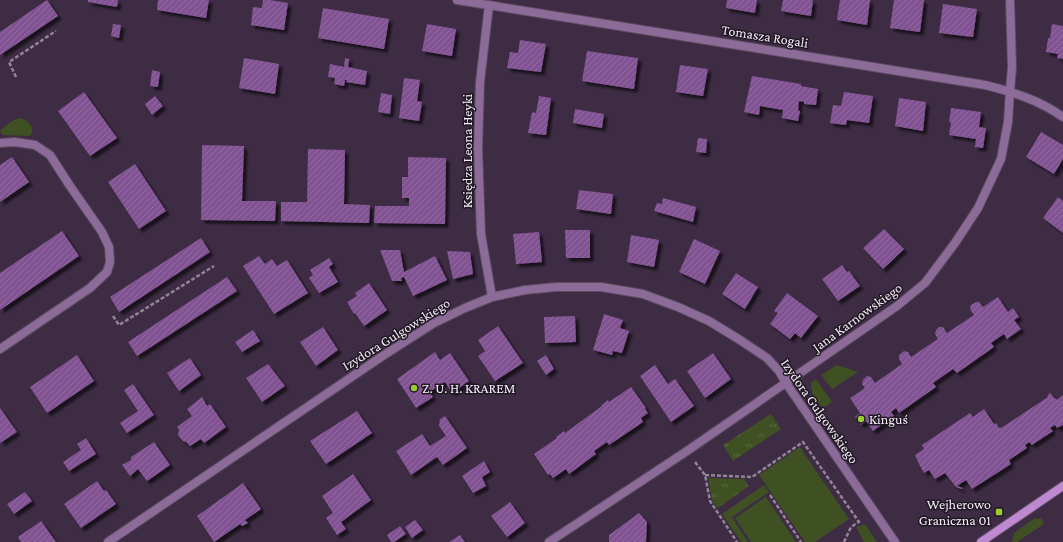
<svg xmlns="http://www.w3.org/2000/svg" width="1063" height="542" font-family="'Crimson Pro',serif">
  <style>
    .green { fill: #3f5022 }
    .park { fill: url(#park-tufts) }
    .building { fill: url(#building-hatch); filter: url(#shadow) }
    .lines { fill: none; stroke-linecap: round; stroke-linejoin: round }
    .lane-casing { stroke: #5b4b61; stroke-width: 10 }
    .street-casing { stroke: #5b4b61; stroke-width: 10 }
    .secondary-casing { stroke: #5b4b61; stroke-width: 10 }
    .path { stroke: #938498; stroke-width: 2.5; stroke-dasharray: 4 2; stroke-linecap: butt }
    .lane { stroke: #8c6b98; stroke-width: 8 }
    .street { stroke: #8c6b98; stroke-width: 8 }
    .secondary { stroke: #be89d1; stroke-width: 8 }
    .poi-dot { fill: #9acb34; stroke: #201823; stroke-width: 1.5 }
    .labels { text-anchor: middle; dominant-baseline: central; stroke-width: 3; stroke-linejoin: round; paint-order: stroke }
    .street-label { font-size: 14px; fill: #f6ebfa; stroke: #201823 }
    .poi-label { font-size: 14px; fill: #f6ebfa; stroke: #201823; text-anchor: start }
  </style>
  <defs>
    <pattern id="park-tufts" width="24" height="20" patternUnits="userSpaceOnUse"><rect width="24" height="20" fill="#3f5022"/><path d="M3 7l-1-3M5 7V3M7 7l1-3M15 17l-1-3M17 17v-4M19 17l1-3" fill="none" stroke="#5b6943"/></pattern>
    <pattern id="building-hatch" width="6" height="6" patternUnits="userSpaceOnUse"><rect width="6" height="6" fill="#815292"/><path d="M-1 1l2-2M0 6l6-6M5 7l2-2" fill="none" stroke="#936ba2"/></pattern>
    <filter id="shadow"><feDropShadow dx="3.5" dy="3.5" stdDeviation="1" flood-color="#0009"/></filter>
  </defs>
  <rect width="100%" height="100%" fill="#3d2c44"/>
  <g class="green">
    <path d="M19,118C28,119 36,128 30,136H27L3,135L0,132C3,126 13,120 19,118Z"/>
    <polygon points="837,365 858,372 832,389 821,375"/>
    <path d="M816,379L832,402L825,407L821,406C816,399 810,393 811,383Z"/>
    <polygon points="800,447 849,519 815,542 805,542 759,475"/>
    <polygon points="764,485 769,492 732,517 748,542 741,542 722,514"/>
    <polygon points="766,497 796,542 751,542 735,518"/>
    <polygon points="1035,518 1042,519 1044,524 1017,542 1012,542 1014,533"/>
    <polygon points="865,524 877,542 864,542 856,527"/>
  </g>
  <g class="park">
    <polygon points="771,414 781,429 733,461 723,445"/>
    <polygon points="708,478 744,479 749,486 718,508 712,500"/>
  </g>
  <g class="building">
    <polygon points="47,0 58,16 0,55 0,32"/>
    <polygon points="88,0 118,0 117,7 88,2"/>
    <polygon points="158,0 209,0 206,18 157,10"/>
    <polygon points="263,0 270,0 288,3 284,30 251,25 253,7 262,8"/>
    <polygon points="727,0 757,0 755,13 726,8"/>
    <polygon points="783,0 813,0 811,16 781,11"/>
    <polygon points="840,0 870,0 867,25 837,20"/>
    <polygon points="894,0 924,0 920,32 890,28"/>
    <polygon points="943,4 977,9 973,37 939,33"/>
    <polygon points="323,8 389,19 384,49 318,38"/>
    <polygon points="113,24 121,25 119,38 111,36"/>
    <polygon points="427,24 456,29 452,56 422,51"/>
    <polygon points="1052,24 1063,26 1063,59 1057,58 1058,54 1046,52 1048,38 1050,38"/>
    <polygon points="520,40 546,44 541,72 507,68 510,52 518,53"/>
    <polygon points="587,51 638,58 634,89 582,81"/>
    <polygon points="244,58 279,64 275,94 239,88"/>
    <polygon points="345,58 349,59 348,67 367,71 365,85 346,82 347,80 345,80 344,86 334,84 335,78 328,77 330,64 344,67"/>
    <polygon points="680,65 708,69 703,96 676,92"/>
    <polygon points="152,70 160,72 158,87 150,86"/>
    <polygon points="752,76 801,84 801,86 818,89 816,105 804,104 804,102 799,101 798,110 800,111 798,121 782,118 783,110 760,106 759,115 744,112"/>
    <polygon points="404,78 420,80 417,101 422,102 419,121 399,118"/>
    <polygon points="84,92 117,138 90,156 58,111"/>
    <polygon points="844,92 873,96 869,123 847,120 846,125 830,123 833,105 841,106"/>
    <polygon points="381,93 392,95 390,114 378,112"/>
    <polygon points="155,96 163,106 152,115 145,104"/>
    <polygon points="539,96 551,98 546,135 528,133 532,112 536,113"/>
    <polygon points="899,98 926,102 923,131 895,126"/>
    <polygon points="951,108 981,112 979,127 986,128 983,148 975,147 976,139 949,135 951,122 949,122"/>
    <polygon points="575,109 604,114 602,128 573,123"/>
    <polygon points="1041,132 1063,145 1063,159 1054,174 1026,157"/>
    <polygon points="698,138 707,139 706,153 696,152"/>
    <polygon points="202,145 244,146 242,201 276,201 275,221 201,220"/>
    <polygon points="308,149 345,150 344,204 370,205 369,223 281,221 281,202 307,202"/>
    <polygon points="12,157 29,182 0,202 0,165"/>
    <polygon points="408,157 446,158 445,224 374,223 375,206 409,206 409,198 402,198 402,177 408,177"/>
    <polygon points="135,164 166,211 139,229 108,182"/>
    <polygon points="579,190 613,194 611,214 576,209"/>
    <polygon points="1058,197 1063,201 1063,233 1043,218"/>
    <polygon points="663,198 696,207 693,222 654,211 657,203 662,204"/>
    <polygon points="884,229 904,249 883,269 863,248"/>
    <polygon points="565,230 590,230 590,258 566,258"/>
    <polygon points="62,231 79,256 0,310 0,273"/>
    <polygon points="539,232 542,262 516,264 513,234"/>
    <polygon points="631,235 659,240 654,267 627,262"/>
    <polygon points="201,238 210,252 119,312 110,297"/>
    <polygon points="694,239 720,251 705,284 679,272"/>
    <polygon points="380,250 400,250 404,272 435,256 447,280 413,296 404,277 401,278 402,281 392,281"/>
    <polygon points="447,251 470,252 473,274 453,279"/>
    <polygon points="259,256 265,264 272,259 277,266 287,260 308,293 274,314 243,266"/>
    <polygon points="329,258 333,264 329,267 338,282 319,293 309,278 313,275 310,270"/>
    <polygon points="842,265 847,272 849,271 860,286 838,301 822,279"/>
    <polygon points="736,273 758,287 745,309 722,294"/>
    <polygon points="227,277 237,291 137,356 128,342"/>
    <polygon points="369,283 387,310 364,326 355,313 354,314 347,302 357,296 355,293"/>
    <polygon points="787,293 818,316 801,338 795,333 790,339 770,324 778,313 774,311"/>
    <polygon points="998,297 1008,312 1013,308 1019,317 1014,320 1021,329 1007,339 1004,334 991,343 994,347 957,373 953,369 933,383 936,387 899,413 896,408 891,412 894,416 873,431 866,421 861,425 855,417 860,413 850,398 865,388 862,384 863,380 867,376 871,377 875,383 902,364 899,359 899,355 904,351 908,352 911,357 938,339 935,334 936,330 939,327 943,327 947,333 974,315 970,309 971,305 976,302 979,302 983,307"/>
    <polygon points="604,314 623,320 620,328 629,331 622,353 613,351 612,355 593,350"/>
    <polygon points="575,316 576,342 545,343 544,317"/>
    <polygon points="498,326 523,363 495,381 478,356 485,351 478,340"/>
    <polygon points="323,327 338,350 316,366 300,342"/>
    <polygon points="253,330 260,341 242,352 235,342"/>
    <polygon points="435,352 440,360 450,353 469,381 452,393 445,382 429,392 433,397 416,408 397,379"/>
    <polygon points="713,353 731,379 705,398 687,371"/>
    <polygon points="77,355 94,381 47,413 30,387"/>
    <polygon points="546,355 554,369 546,375 537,361"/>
    <polygon points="190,358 201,375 179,391 167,373"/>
    <polygon points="268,364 285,386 262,402 246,378"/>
    <polygon points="655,365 668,384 675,379 694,406 671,422 640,376"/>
    <polygon points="133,384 154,415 127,433 120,423 138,411 124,390"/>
    <polygon points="631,387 646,408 645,409 648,413 641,418 643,422 609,445 607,442 594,451 596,454 569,474 566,469 553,478 550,474 548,475 534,454 557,438 556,437 564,431 565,433 602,406 601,406 608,400 609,402"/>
    <polygon points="1050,393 1055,399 1056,398 1057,400 1063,395 1063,425 1057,428 1055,425 1050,428 1053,431 1032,445 1029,442 1025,445 1027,448 1009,460 1011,464 972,489 966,480 957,486 963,488 961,489 956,487 945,473 935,479 929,470 924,473 919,464 915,455 924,449 922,445 970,413 973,417 984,409 994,424 996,423 999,428 1000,427 1001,428 1048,397 1047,396 1049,395 1048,394"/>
    <polygon points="202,397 207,406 210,404 226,427 204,443 201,439 190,446 186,442 183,441 178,435 179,430 177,427 192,416 187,409"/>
    <polygon points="0,408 17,432 0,443"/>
    <polygon points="357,411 372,433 326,464 310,441"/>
    <polygon points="445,416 467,448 443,465 437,457 411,475 396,451 422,434 430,446 446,436 439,426 440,419"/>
    <polygon points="86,438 96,454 69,471 63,462 81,450 77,444"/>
    <polygon points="154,442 170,465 147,481 138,469 130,476 122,465 131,460 131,457"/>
    <polygon points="484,461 490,472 482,477 486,486 473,493 462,476"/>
    <polygon points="353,474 371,500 341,522 346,529 337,535 326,518 333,513 322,496"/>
    <polygon points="97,481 104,491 106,490 116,504 81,528 64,504"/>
    <polygon points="243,483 261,509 245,520 248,523 242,526 240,524 214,542 197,516"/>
    <polygon points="25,492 32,501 14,514 7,504"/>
    <polygon points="510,502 525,523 507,537 491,516"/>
    <polygon points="639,513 647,522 646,542 609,542 609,535"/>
    <polygon points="415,520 423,530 412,538 405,527"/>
    <polygon points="41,521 56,542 21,542 18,537"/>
    <polygon points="400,526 406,534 394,542 391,542 387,535"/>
    <polygon points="460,535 465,542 449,542"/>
  </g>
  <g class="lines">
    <g class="lane-casing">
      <polyline id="lane" points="0,143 15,142 35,145 50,155 70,186 102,232 109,247 110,262 107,272 90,288 0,349"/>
    </g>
    <g class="street-casing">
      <g id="street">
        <path d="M457,0L985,85C1013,92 1039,100 1063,117"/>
        <polyline points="489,5 480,82 478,148 481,234 492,297"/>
        <polyline points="108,542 381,357 434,323 465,308 492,297 525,290 556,287 601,287 643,294 678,307 709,321 740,340 767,358 779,371 786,383 895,542"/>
        <polyline points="549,542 687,451 897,306 925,283 955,243 978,208 1001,159 1008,122 1010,91 1012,67 1010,0"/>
      </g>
    </g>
    <g class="secondary-casing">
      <polyline id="secondary" points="981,542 1063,486"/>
    </g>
    <g class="path">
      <polyline points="16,77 9,62 56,31"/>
      <polyline points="113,316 119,325 214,266"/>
      <polyline points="695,462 705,475 710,501 737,542"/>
      <polyline points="705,475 752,477 803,442 859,522"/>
      <polyline points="770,495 801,542"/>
      <polyline points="844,542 851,527 860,521"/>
    </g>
    <use href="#lane" class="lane"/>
    <use href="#street" class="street"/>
    <use href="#secondary" class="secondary"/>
  </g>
  <g class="poi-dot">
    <circle cx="414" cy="388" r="4"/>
    <circle cx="861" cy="419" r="4"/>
    <rect x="995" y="508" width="8" height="8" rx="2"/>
  </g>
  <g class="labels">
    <g class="street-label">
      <text transform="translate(765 36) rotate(9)">Tomasza Rogali</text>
      <text transform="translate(467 151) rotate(-90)">Księdza Leona Heyki</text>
      <text transform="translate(857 317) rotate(-36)">Jana Karnowskiego</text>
      <text transform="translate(396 334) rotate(-32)">Izydora Gulgowskiego</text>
      <text transform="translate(820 411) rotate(55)">Izydora Gulgowskiego</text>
    </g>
    <g class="poi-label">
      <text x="422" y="388">Z. U. H. KRAREM</text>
      <text x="869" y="419">Kinguś</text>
      <text x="991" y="504" text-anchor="end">Wejherowo<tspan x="991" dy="16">Graniczna 01</tspan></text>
    </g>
  </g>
</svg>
